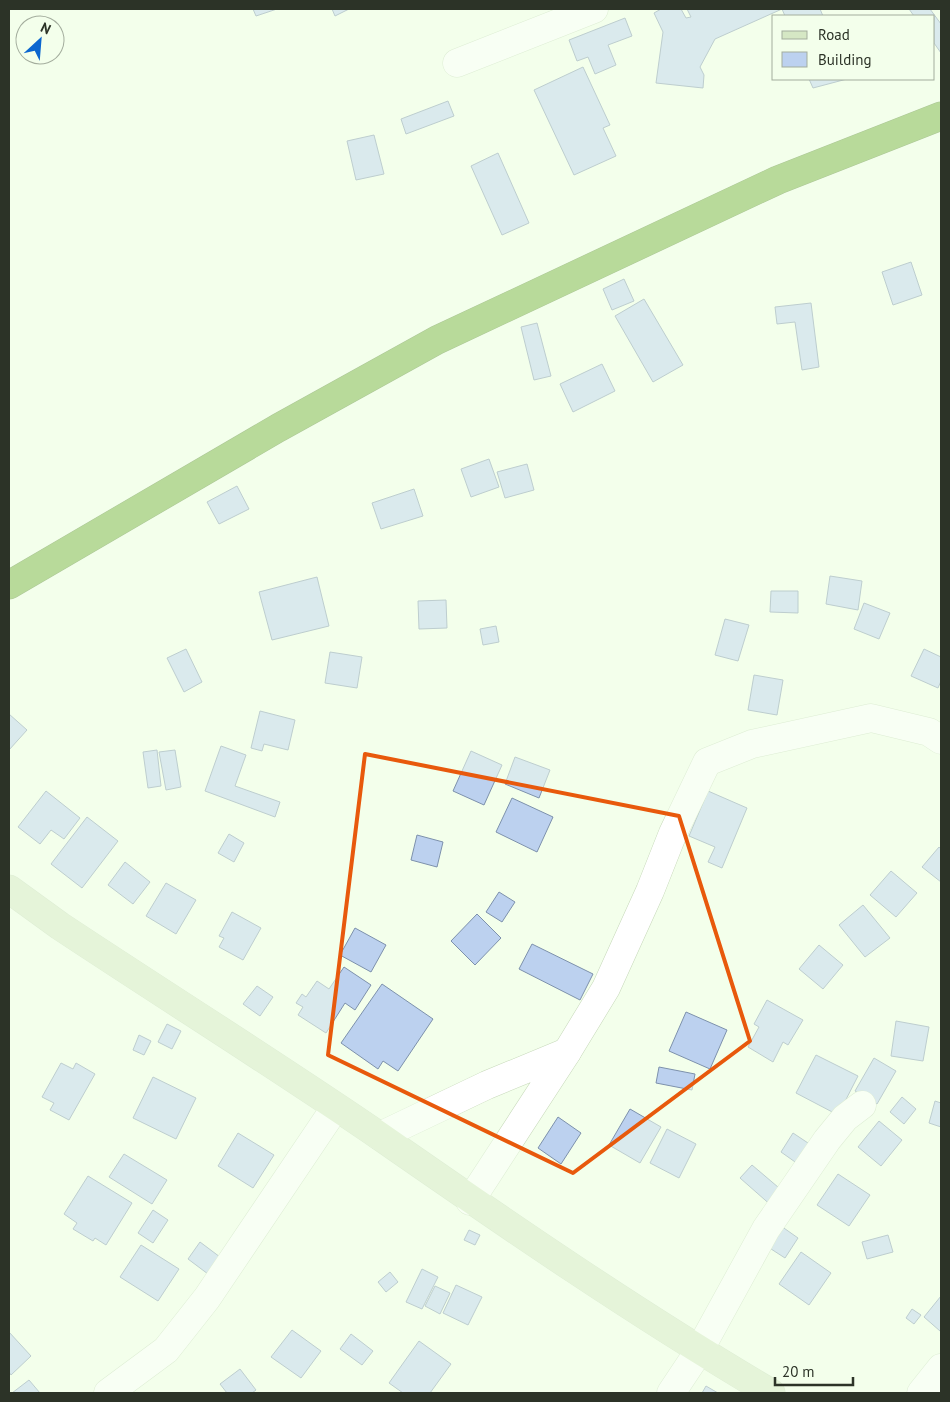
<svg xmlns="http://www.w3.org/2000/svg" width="950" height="1402" font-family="'PT Sans',sans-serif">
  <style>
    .building { fill: #bcd1ef; stroke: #7d91ac }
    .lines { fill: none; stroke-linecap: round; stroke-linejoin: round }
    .street-casing { stroke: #c6d8b9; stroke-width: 29 }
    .secondary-casing { stroke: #c6d8b9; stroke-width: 29 }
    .highway-casing { stroke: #5a8333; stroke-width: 29 }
    .street { stroke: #fff; stroke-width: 28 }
    .secondary { stroke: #d5e7c4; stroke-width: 28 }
    .highway { stroke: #72ae39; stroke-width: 28 }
    .marked { fill: none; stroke: #e8590c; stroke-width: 4; stroke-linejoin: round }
  </style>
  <rect width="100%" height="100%" fill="#f3ffeb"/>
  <g class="building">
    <polygon points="253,9 277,9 256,16"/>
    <polygon points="332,9 349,9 335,16"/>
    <polygon points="661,9 681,9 686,18 691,17 687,9 820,9 823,16 785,16 782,9 715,39 700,67 704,75 703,88 656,83 663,32 654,13"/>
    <polygon points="909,9 930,9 941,24 941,53 934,43 934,16 914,16"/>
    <polygon points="625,18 632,36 608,45 616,65 595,74 588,57 577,61 569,40"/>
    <polygon points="583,67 610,125 603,128 616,156 574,175 534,90"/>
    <polygon points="809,79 847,79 813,88"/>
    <polygon points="448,101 454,116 406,134 401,119"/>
    <polygon points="374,135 384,174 356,180 347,141"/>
    <polygon points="498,153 529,223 502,235 471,166"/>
    <polygon points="911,262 922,295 893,305 882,272"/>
    <polygon points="624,279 634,301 612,310 603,289"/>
    <polygon points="644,299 683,365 653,382 615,316"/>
    <polygon points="811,303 819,367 802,370 795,322 777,324 775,307"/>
    <polygon points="537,323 551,376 534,380 521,327"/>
    <polygon points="602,364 615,391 573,412 560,384"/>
    <polygon points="489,459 499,487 471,497 461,469"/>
    <polygon points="527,464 534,490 505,498 497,472"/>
    <polygon points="237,486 249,509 219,524 207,502"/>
    <polygon points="414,489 423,516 381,529 372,503"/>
    <polygon points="830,576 862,581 858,610 826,604"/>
    <polygon points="317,577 329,626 272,640 259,592"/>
    <polygon points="771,591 798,591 798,613 770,612"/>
    <polygon points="446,600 447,628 419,629 418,601"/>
    <polygon points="864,603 890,613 879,639 854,629"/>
    <polygon points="725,619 749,625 738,661 715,655"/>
    <polygon points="496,626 499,642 483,645 480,629"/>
    <polygon points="186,649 202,682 184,692 167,658"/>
    <polygon points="924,649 941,657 941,681 938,688 911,676"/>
    <polygon points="330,652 362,657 357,688 325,683"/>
    <polygon points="754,675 783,680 777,715 748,710"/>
    <polygon points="260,711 295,720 288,750 264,744 262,751 251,748"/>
    <polygon points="9,714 27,730 9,750"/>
    <polygon points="221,746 246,755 235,786 280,802 275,817 205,791"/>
    <polygon points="157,750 161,786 148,788 143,752"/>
    <polygon points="175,750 181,787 166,790 159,752"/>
    <polygon points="471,751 502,765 484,805 453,791"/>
    <polygon points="515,757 550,770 539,798 505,784"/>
    <polygon points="46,791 80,818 64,839 51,830 40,844 18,827"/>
    <polygon points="708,791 747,808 722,868 708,862 715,847 689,836"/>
    <polygon points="512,798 553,817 537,852 496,832"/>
    <polygon points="87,817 118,841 82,888 51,864"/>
    <polygon points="229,834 244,843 234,862 218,853"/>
    <polygon points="417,835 443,842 437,867 411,860"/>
    <polygon points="939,847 941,849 941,882 922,867"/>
    <polygon points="125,862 150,882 133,904 108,885"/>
    <polygon points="891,871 917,893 896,917 870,895"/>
    <polygon points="166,883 196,900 176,934 146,916"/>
    <polygon points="499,892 515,902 502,922 486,912"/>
    <polygon points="863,905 890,938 865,957 839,925"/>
    <polygon points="232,912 261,928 243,960 219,947 224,938 219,936"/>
    <polygon points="477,914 501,938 475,965 451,941"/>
    <polygon points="355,928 386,945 371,972 340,955"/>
    <polygon points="532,944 593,974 580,1000 519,969"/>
    <polygon points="819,945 843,965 823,989 799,969"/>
    <polygon points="344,967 371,985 355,1010 345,1003 326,1033 298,1015 303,1007 296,1003 302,994 306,997 317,981 329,989"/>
    <polygon points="382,984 433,1019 398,1071 383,1061 378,1069 341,1043"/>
    <polygon points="257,986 273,997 260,1016 243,1004"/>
    <polygon points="767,1000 803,1020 788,1045 783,1042 773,1062 748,1047 759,1027 754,1024"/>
    <polygon points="686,1012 727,1030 710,1069 669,1051"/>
    <polygon points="896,1021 929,1027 923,1061 891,1056"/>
    <polygon points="167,1024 181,1031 172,1049 158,1042"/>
    <polygon points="139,1035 151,1041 144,1055 133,1050"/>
    <polygon points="816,1055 858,1076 838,1115 796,1093"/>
    <polygon points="874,1058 896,1071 877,1104 855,1091"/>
    <polygon points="61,1063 73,1069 76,1063 95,1074 69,1120 50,1110 54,1103 42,1097"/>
    <polygon points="659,1067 695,1074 692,1090 656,1083"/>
    <polygon points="153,1077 196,1098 176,1139 133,1118"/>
    <polygon points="902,1097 916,1109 904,1124 890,1112"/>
    <polygon points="935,1101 941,1103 941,1127 929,1123"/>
    <polygon points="630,1109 661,1127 640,1163 609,1145"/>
    <polygon points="558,1117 581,1133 561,1164 538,1148"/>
    <polygon points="879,1121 902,1140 881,1166 858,1147"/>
    <polygon points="667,1129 696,1144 679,1178 650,1163"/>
    <polygon points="238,1133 274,1155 253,1188 218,1166"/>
    <polygon points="793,1133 811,1145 798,1164 781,1152"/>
    <polygon points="124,1154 167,1180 152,1204 109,1177"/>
    <polygon points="752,1165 785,1193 773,1207 740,1178"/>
    <polygon points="838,1174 870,1195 849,1226 817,1205"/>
    <polygon points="88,1176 132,1203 106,1245 95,1238 93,1241 73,1229 77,1223 64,1214"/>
    <polygon points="153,1210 168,1220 153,1243 138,1233"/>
    <polygon points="781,1226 798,1238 785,1258 768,1247"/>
    <polygon points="469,1230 480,1235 475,1245 464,1240"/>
    <polygon points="888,1235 893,1252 867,1259 862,1242"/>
    <polygon points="200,1242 224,1260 212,1277 188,1259"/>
    <polygon points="141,1245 179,1269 158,1301 120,1277"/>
    <polygon points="801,1252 831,1273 809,1305 779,1284"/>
    <polygon points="422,1269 438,1277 422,1309 406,1302"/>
    <polygon points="390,1272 398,1282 386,1292 378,1282"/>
    <polygon points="456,1285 482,1297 468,1325 443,1313"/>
    <polygon points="435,1286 450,1293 440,1314 425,1306"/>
    <polygon points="941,1296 941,1330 940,1331 924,1317"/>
    <polygon points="912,1309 921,1315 914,1324 906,1318"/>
    <polygon points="292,1330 321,1351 301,1378 271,1357"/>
    <polygon points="9,1332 31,1356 11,1375 9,1372"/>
    <polygon points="351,1334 373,1351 362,1365 340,1349"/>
    <polygon points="419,1341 451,1364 430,1393 403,1393 389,1383"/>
    <polygon points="240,1369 256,1390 252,1393 227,1393 220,1384"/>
    <polygon points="29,1380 40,1393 12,1393"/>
    <polygon points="706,1386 718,1393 702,1393"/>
  </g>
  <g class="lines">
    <g class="street-casing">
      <g id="street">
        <polyline points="457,63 594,9"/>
        <polyline points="567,1052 606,988 650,891 673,833 707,762 752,744 871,718 929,732 941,740"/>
        <polyline points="380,1136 487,1085 567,1052 470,1201"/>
        <polyline points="108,1393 166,1350 207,1298 335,1108"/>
        <polyline points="671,1393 699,1351 766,1229 827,1140 845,1118 862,1105"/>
        <polyline points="921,1393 941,1368"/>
      </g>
    </g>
    <g class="secondary-casing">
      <path id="secondary" d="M9,889L60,926C167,997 276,1065 381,1137C509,1226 637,1314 771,1393"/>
    </g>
    <g class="highway-casing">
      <polyline id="highway" points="9,585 278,428 437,340 778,180 941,116"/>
    </g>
    <use href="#street" class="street"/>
    <use href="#secondary" class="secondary"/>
    <use href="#highway" class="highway"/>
  </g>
  <path d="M0 0H950V1402H0ZM365,754L679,816L750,1041L573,1173L328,1055Z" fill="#f3ffeb" fill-opacity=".55" fill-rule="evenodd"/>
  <path class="marked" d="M365,754L679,816L750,1041L573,1173L328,1055Z"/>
  <rect width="950" height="1402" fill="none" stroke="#2c3327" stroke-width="20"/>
  <rect x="772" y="15" width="162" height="65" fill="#f3ffeb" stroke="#a3ad9d"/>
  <rect x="782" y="31" width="25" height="8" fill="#d5e7c4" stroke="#a3ad9d"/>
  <text x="818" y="40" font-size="15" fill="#2c3327">Road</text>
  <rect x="782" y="52" width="25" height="15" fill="#bcd1ef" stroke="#a3ad9d"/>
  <text x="818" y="65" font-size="15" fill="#2c3327">Building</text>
  <g transform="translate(40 40) rotate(26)"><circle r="24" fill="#f3ffeb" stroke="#a3ad9d"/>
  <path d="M0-4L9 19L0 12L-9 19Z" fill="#0b66cf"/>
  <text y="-8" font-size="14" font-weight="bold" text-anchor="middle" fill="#2c3327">N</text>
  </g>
  <path d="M775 1377v8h78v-8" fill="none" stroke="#2c3327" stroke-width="2.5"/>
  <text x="782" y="1377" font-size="15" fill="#2c3327" stroke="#f3ffeb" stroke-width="4" paint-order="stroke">20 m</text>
</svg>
